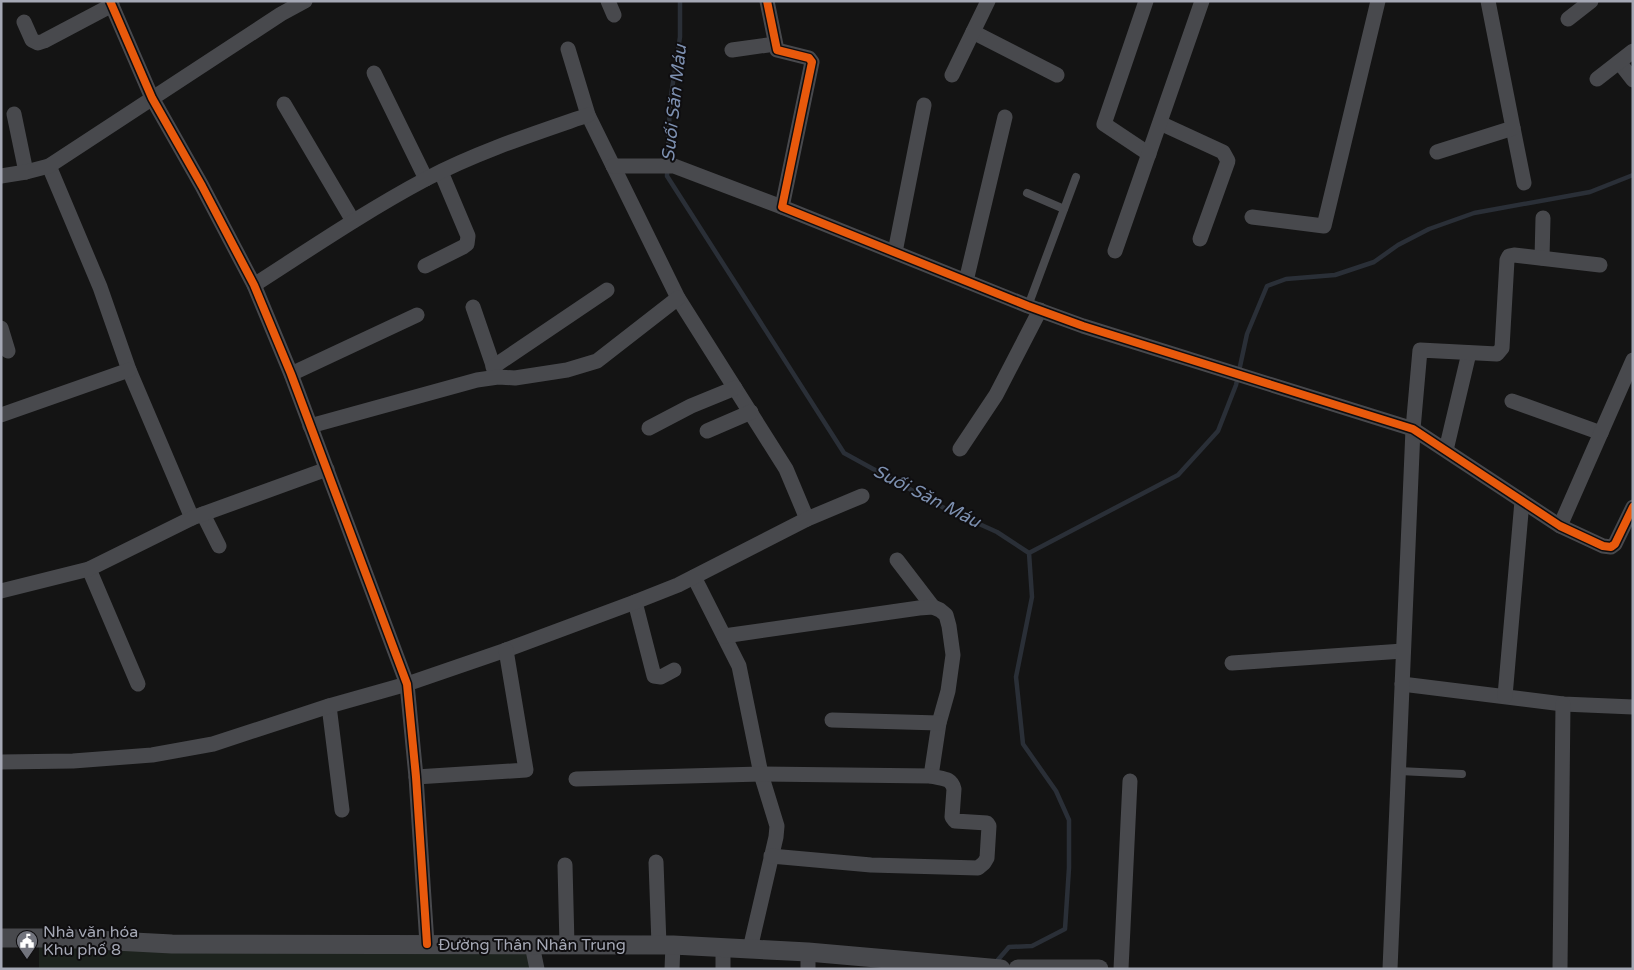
<svg xmlns="http://www.w3.org/2000/svg" width="1634" height="970" font-family="'Varela Round',sans-serif">
  <style>
    .green { fill: #1d231e }
    .lines { fill: none; stroke-linecap: round; stroke-linejoin: round }
    .stream { stroke: #2a2f37; stroke-width: 4.5 }
    .service { stroke: #48494d; stroke-width: 8 }
    .minor { stroke: #48494d; stroke-width: 15 }
    .tertiary { stroke: #48494d; stroke-width: 19 }
    .cycleway-casing { stroke: #0f0e10; stroke-width: 11 }
    .cycleway { stroke: #e8590c; stroke-width: 8 }
    .labels { text-anchor: middle; dominant-baseline: central; stroke-width: 4; stroke-linejoin: round; paint-order: stroke }
    .poi-label { font-size: 16px; fill: #a5a8b5; stroke: #0f0e10; text-anchor: start }
    .street-label { font-size: 16px; fill: #a5a8b5; stroke: #0f0e10 }
    .water-label { font-size: 18px; font-style: italic; fill: #7d90b0; stroke: #0f0e10 }
  </style>
  <rect width="100%" height="100%" fill="#141414"/>
  <polygon class="green" points="39,946 527,953 532,969 39,969"/>
  <g class="lines">
    <g class="stream">
      <polyline points="680,1 680,37 670,102 667,176 844,453 946,509 997,532 1029,553 1032,597 1016,677 1023,744 1056,791 1069,820 1069,868 1065,929 1032,946 1009,947 996,962"/>
      <polyline points="1029,553 1178,475 1218,431 1236,385 1247,334 1267,286 1286,279 1335,275 1374,262 1398,245 1429,229 1474,213 1590,192 1633,175"/>
    </g>
    <g class="service">
      <polyline points="1027,193 1064,209"/>
      <polyline points="1028,306 1076,177"/>
      <polyline points="1399,771 1462,774"/>
    </g>
    <g class="minor">
      <polyline points="110,1 152,98 202,186 254,285 291,374 407,684 416,777 427,944"/>
      <polyline points="608,1 614,15"/>
      <polyline points="767,1 777,50 809,58 812,62 782,207 1028,306 1083,326 1413,429 1560,526 1603,546 1611,547 1615,544 1633,507"/>
      <polyline points="1146,1 1104,124 1149,154"/>
      <polyline points="1568,19 1591,1"/>
      <polyline points="24,22 32,40 38,43 44,41 112,5"/>
      <polyline points="973,32 1057,75"/>
      <polyline points="568,49 588,115 678,298 786,469 807,519"/>
      <polyline points="732,50 775,44"/>
      <polyline points="1619,62 1633,80"/>
      <polyline points="374,73 426,179"/>
      <polyline points="952,75 988,1"/>
      <polyline points="1597,79 1633,51"/>
      <polyline points="284,104 353,221"/>
      <polyline points="14,114 26,172"/>
      <polyline points="1160,123 1223,152 1228,161 1200,239"/>
      <polyline points="1513,128 1524,183"/>
      <polyline points="1437,152 1513,128 1488,1"/>
      <polyline points="49,166 100,287 129,370 192,518"/>
      <polyline points="613,166 674,166 782,207"/>
      <polyline points="1,176 26,172 49,166 281,14 305,1"/>
      <polyline points="1252,217 1324,226 1378,1"/>
      <polyline points="1115,251 1202,1"/>
      <polyline points="895,252 924,105"/>
      <polyline points="1542,258 1543,218"/>
      <polyline points="425,266 463,247 467,244 468,236 441,172"/>
      <polyline points="966,281 1005,117"/>
      <path d="M254,285C310,249 366,211 426,179C477,152 533,134 588,115"/>
      <polyline points="473,307 496,374"/>
      <polyline points="1,328 8,351"/>
      <polyline points="493,367 607,290"/>
      <polyline points="291,374 417,315"/>
      <polyline points="1512,401 1601,433"/>
      <polyline points="1,415 129,370"/>
      <polyline points="310,426 477,380 498,377 515,378 567,370 597,361 678,298"/>
      <polyline points="649,428 691,406 735,388"/>
      <polyline points="707,431 751,412"/>
      <polyline points="960,449 996,395 1040,310"/>
      <polyline points="1446,450 1469,353"/>
      <polyline points="203,514 219,546"/>
      <polyline points="1560,526 1633,360"/>
      <polyline points="897,560 933,607"/>
      <polyline points="89,569 138,684"/>
      <polyline points="694,577 739,666 761,774 777,826 776,837 750,949"/>
      <polyline points="1,591 89,569 192,518 327,469"/>
      <polyline points="635,602 654,676 661,677 674,670"/>
      <polyline points="724,636 919,608 933,607 940,610 946,615 949,626 953,655 948,691 939,723 931,776"/>
      <polyline points="1232,663 1403,651"/>
      <polyline points="1402,684 1563,704 1633,707"/>
      <polyline points="1505,696 1522,501"/>
      <polyline points="329,706 342,810"/>
      <polyline points="832,720 939,723"/>
      <polyline points="1,762 73,761 152,755 213,744 329,706 407,684 506,650 635,602 678,585 807,519 862,496"/>
      <polyline points="416,777 526,770 506,650"/>
      <path d="M576,779L761,774L931,776C942,779 951,777 954,789L952,817L955,821L987,823L989,826L987,858L984,863L978,868L871,865L771,856"/>
      <polyline points="656,862 659,945"/>
      <polyline points="565,865 567,945"/>
      <polyline points="532,945 537,969"/>
      <polyline points="672,969 673,945"/>
      <polyline points="723,969 723,947"/>
      <polyline points="808,969 808,952"/>
      <polyline points="1121,969 1130,781"/>
      <polyline points="1390,969 1413,429 1420,350 1497,354 1502,348 1507,260 1509,256 1514,255 1600,265"/>
      <polyline points="1560,969 1563,704"/>
    </g>
    <g class="tertiary">
      <polyline points="1,938 57,938 172,944 673,945 808,952 1001,969"/>
      <polyline points="1018,969 1099,969"/>
    </g>
    <g class="cycleway-casing">
      <g id="cycleway">
        <polyline points="110,1 152,98 202,186 254,285 291,374 407,684 416,777 427,944"/>
        <polyline points="767,1 777,50 809,58 812,62 782,207 1028,306 1083,326 1413,429 1560,526 1603,546 1611,547 1615,544 1633,507"/>
      </g>
    </g>
    <use href="#cycleway" class="cycleway"/>
  </g>
  <defs>
    <g id="civic-pin" transform="scale(1.125)"><path d="M0 17L-7.5 6A9.5 9.5 0 1 1 7.5 6Z" fill="#72747d" stroke="#0f0e10"/><path d="M-.6-6.5H3V-4.5H.6V-3L4-1V1h2V6H-6V1h2V-1L-.6-3ZM-1.2 2.5V6h2.4V2.5Z" fill="#fff"/></g>
  </defs>
  <g fill-rule="evenodd">
    <use href="#civic-pin" x="27" y="941"/>
  </g>
  <g class="labels">
    <g class="poi-label">
      <text x="43" y="932">Nhà văn hóa<tspan x="43" dy="18">Khu phố 8</tspan></text>
    </g>
    <g class="street-label">
      <text x="532" y="945">Đường Thân Nhân Trung</text>
    </g>
    <g class="water-label">
      <text transform="translate(674 103) rotate(-84)">Suối Săn Máu</text>
      <text transform="translate(927 496) rotate(27)">Suối Săn Máu</text>
    </g>
  </g>
  <rect width="1634" height="970" fill="none" stroke="#a5a8b5" stroke-width="5"/>
</svg>
